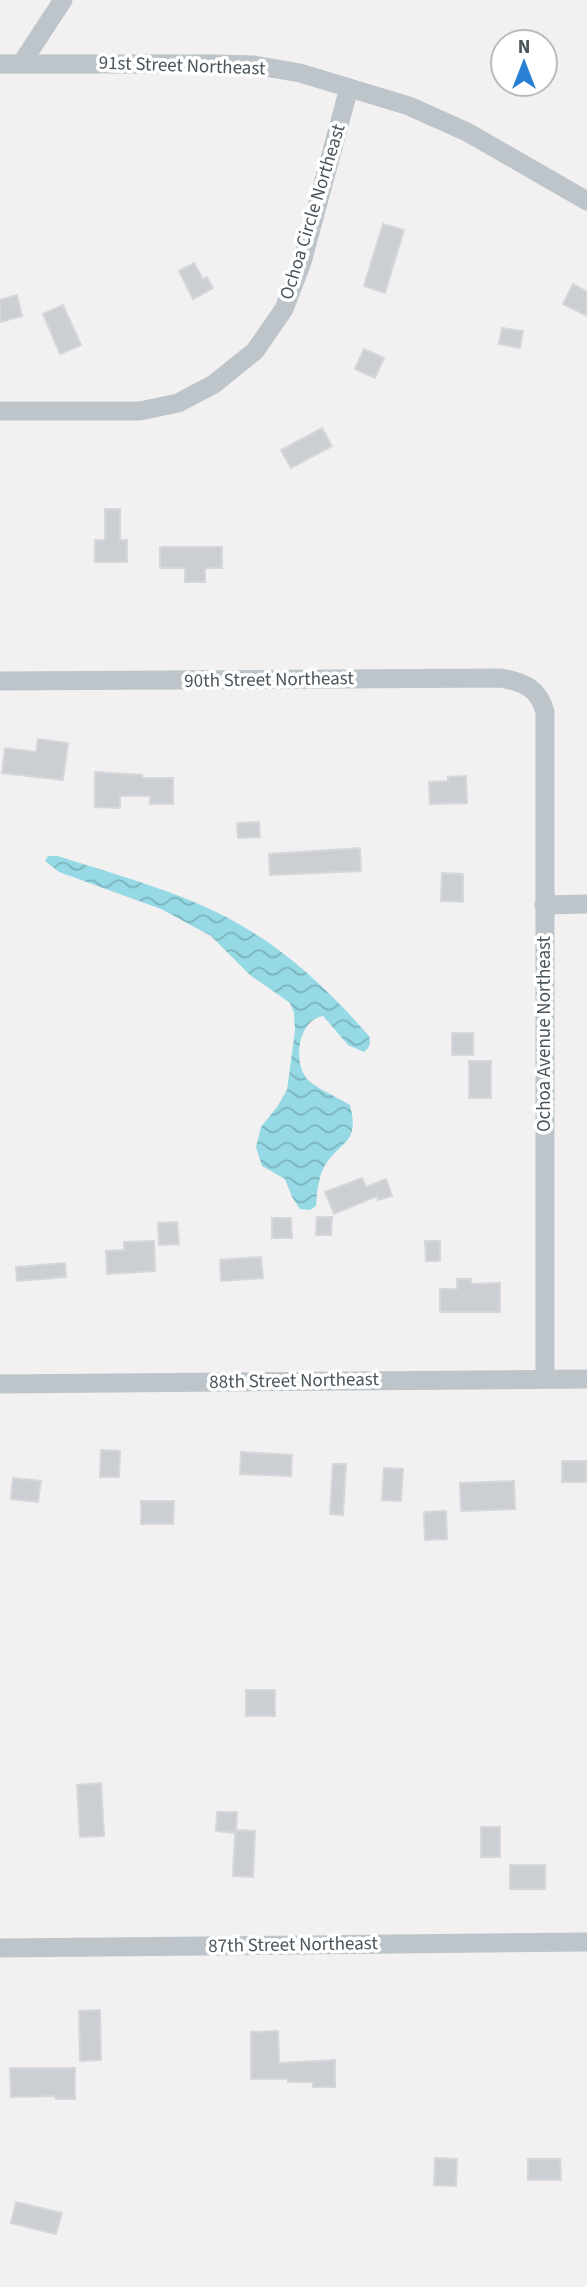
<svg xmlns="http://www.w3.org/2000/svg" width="587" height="2287" font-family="'Source Sans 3',sans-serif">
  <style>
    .water { fill: url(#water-waves) }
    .building { fill: #cbced2; stroke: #d5d7db; stroke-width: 2 }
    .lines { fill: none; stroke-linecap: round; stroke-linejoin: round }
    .street { stroke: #bdc5cb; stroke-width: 19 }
    .labels { text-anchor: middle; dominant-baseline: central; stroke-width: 7; stroke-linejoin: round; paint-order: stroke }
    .street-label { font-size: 19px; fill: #4a555c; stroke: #fff }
  </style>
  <defs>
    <pattern id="water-waves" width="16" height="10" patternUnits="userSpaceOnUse" patternTransform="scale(1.75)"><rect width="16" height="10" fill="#94d9e4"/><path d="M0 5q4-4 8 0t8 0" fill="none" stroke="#7bb3bc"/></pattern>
  </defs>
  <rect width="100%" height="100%" fill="#f2f0f0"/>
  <path class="water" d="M48,856H58C122,877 191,894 249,930C295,958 334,996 369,1036C371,1044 370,1047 364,1052L348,1045L323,1016C298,1020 292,1063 308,1080C315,1087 340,1099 350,1105C360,1145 341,1139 324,1167C318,1179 317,1193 316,1206L310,1210L300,1209L292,1197L285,1179L262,1166L256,1147L261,1127L277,1107L287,1090L295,1031L294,1013L290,1003L250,975L211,936L161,909L59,872L45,861Z"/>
  <g class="building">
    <polygon points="383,224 404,230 385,293 364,286"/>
    <polygon points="194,263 203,279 207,277 213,288 193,299 179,271"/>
    <polygon points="573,284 587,292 587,316 563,304"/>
    <polygon points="17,295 22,316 0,322 0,300"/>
    <polygon points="63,305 81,345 60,354 43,314"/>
    <polygon points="502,328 523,331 520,348 499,344"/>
    <polygon points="364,349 384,358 375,378 355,369"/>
    <polygon points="322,428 332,446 291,468 281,450"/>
    <polygon points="105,509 120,509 120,540 127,540 127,562 95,562 95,540 105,540"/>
    <polygon points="160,547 222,547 222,568 205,568 205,582 185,582 185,568 160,568"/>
    <polygon points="38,739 68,743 63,780 2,773 5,748 36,752"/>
    <polygon points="95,772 142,775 142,778 173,778 173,804 150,804 150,796 120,796 120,808 95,807"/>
    <polygon points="466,776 467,803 430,804 429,782 448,781 448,777"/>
    <polygon points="259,822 260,837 238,838 237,823"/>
    <polygon points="360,848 361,871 270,875 269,854"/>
    <polygon points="442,873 463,874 463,902 441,901"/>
    <rect x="452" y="1033" width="21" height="22"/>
    <rect x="469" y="1061" width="22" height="37"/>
    <polygon points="362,1178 366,1187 386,1179 392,1196 378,1200 377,1196 334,1214 325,1192"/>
    <polygon points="317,1217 332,1217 331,1235 316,1235"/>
    <polygon points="272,1218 291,1218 292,1238 272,1238"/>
    <polygon points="177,1222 179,1244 159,1245 158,1223"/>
    <polygon points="154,1241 155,1271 107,1274 106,1251 124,1250 124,1242"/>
    <polygon points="425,1241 440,1241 440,1261 426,1261"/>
    <polygon points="261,1257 263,1278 221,1281 220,1260"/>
    <polygon points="65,1263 66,1277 17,1281 16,1267"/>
    <polygon points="457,1279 471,1279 471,1284 500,1283 500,1312 440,1312 440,1289 457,1289"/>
    <polygon points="101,1450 120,1451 119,1477 100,1477"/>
    <polygon points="241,1452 292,1455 291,1476 240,1474"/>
    <rect x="562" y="1461" width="24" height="21"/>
    <polygon points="333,1464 346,1464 343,1515 330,1514"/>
    <polygon points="384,1468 403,1469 401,1501 382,1500"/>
    <polygon points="13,1478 41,1481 38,1502 11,1499"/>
    <polygon points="514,1481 515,1509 461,1511 460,1483"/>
    <polygon points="141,1501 174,1501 173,1524 141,1524"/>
    <polygon points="446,1511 447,1539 425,1540 424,1512"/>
    <rect x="246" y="1690" width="29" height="26"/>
    <polygon points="101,1783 104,1836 80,1837 77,1785"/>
    <polygon points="217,1812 237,1812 236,1830 255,1831 253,1877 233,1876 235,1833 216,1831"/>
    <rect x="481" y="1827" width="19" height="30"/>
    <rect x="510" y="1865" width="35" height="24"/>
    <polygon points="100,2010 101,2060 80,2061 79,2011"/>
    <polygon points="278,2031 279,2063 335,2060 335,2087 313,2087 313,2082 288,2082 288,2079 251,2079 251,2032"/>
    <polygon points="10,2068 75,2068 75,2099 56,2099 56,2096 11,2097"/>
    <polygon points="435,2158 457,2159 456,2186 434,2185"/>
    <polygon points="528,2159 560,2159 561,2180 528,2180"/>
    <polygon points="16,2202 62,2213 56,2234 11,2223"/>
  </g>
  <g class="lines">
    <g class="street">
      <polyline points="0,64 215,64 254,65 300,73 409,106 467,132 587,201"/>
      <polyline points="21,64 63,0"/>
      <polyline points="0,411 140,411 178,403 214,384 255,351 284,309 302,262 349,88"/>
      <path d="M0,681L501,678C523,682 539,688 545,712V1379"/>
      <polyline points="544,905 587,904"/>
      <polyline points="0,1384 587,1379"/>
      <polyline points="0,1948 587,1942"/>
    </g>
  </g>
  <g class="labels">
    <g class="street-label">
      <text transform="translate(182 66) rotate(2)">91st Street Northeast</text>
      <text transform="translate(313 212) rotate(-73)">Ochoa Circle Northeast</text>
      <text transform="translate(269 680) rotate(-1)">90th Street Northeast</text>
      <text transform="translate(544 1034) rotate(-90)">Ochoa Avenue Northeast</text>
      <text transform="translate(294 1381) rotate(-1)">88th Street Northeast</text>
      <text transform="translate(293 1945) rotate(-1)">87th Street Northeast</text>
    </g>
  </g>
  <g transform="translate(524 63)"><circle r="33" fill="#ffffff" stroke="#b7bbbe" stroke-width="2"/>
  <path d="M0-5L12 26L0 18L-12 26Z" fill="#2a80d2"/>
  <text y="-10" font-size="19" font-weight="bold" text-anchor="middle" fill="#4a555c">N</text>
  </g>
</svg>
